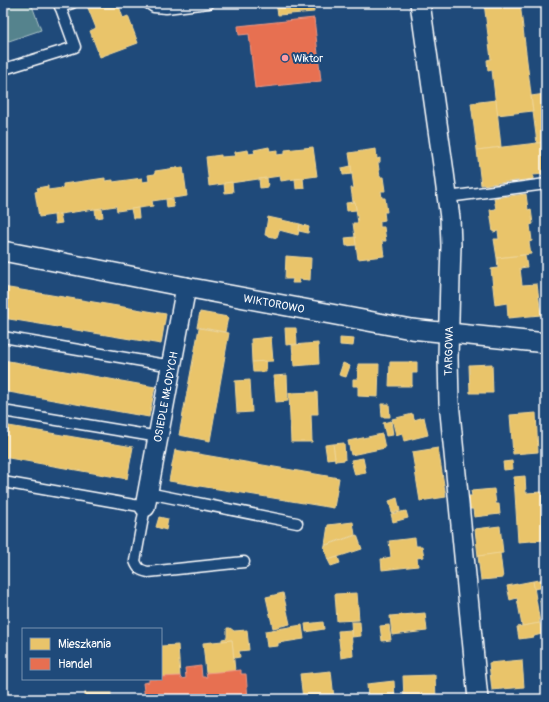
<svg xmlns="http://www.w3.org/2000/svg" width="549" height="702" font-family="Pangolin,sans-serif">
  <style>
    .green { fill: #54838d; stroke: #aac1c6 }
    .homes { fill: #e9c46a; stroke: #f0d697 }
    .shops { fill: #e76f51; stroke: #ee9a85 }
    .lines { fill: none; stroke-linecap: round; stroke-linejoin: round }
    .lane-casing { stroke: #fff; stroke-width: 13 }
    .street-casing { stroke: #fff; stroke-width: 22 }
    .lane { stroke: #1f4a7a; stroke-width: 10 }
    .street { stroke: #1f4a7a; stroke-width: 19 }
    .poi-dot { fill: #ff9aa2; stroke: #1f4a7a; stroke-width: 1.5 }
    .labels { text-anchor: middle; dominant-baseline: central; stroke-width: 4; stroke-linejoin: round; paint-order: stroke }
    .poi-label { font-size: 11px; fill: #fff; stroke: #1f4a7a; text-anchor: start }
    .street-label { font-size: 11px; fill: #fff; stroke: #1f4a7a }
  </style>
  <rect width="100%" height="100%" fill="#1f4a7a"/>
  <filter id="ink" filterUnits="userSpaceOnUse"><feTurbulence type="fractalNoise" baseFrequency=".025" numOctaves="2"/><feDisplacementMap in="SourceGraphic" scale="8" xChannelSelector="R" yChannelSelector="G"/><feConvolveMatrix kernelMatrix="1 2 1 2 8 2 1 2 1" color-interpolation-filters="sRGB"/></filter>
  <g filter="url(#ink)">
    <polygon class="green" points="16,3 31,3 41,30 3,43 3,6"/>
    <g class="homes">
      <polygon points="86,3 118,3 123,18 128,16 138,43 100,57 90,31 96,28"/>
      <polygon points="276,3 313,3 314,12 278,15"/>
      <polygon points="484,3 520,3 533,111 497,115 492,70 488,71 487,60 491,59"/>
      <polygon points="545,94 546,142 537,143 531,96"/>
      <polygon points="496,100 501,147 477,150 471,103"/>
      <polygon points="546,142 546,174 533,175 533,179 481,185 477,150"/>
      <polygon points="269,147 270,151 277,150 277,155 285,154 285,150 313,147 317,176 281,181 280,176 209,186 206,157 221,155 221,157 235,156 235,152 248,150 249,154 255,153 254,150"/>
      <polygon points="376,149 377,159 380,158 380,162 378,163 380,177 383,177 385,191 381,191 382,198 385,198 387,212 384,212 385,220 380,221 380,227 384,227 386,241 382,241 384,256 358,259 353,223 358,223 355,202 353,202 351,188 354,188 349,153"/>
      <polygon points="351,166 352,174 343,175 342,168"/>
      <polygon points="183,167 187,196 152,201 153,206 131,209 117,211 116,206 39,217 35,192 38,191 37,188 48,186 48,190 63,188 63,184 105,178 105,181 113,180 113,182 142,178 143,182 149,181 148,175 155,174 155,171"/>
      <polygon points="267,178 268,187 260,188 259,179"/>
      <polygon points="303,178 304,188 296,189 295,179"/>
      <polygon points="232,182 233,192 225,193 224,183"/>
      <polygon points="526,194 528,210 531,209 533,224 530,225 532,241 529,242 531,254 497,258 494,239 499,239 498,231 493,232 490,210 496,209 494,198"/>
      <polygon points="166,199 173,199 174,207 167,208"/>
      <polygon points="355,202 356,210 347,211 346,203"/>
      <polygon points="138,208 139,218 133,218 131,209"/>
      <polygon points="95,209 102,209 103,217 96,218"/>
      <polygon points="60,214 62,223 55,224 54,215"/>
      <polygon points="268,217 300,224 298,235 279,230 277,238 265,235"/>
      <polygon points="300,224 309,227 308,233 299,231"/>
      <polygon points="355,237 356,245 346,246 345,238"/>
      <polygon points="525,255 527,267 520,268 522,285 537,284 541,315 508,318 507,303 495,305 491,269 498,268 497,258"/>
      <polygon points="286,256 311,258 310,280 299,279 299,283 292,283 293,279 285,279"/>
      <polygon points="3,287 166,314 161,344 3,318"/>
      <polygon points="200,312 228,317 225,332 197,327"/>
      <polygon points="199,328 229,333 210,441 179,435"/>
      <polygon points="285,328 296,328 297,344 286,345"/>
      <polygon points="271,337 273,361 252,362 251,339"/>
      <polygon points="340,338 354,339 353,346 340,345"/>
      <polygon points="318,343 319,364 294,366 292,345"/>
      <polygon points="3,360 155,387 149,417 3,391"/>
      <polygon points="266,361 266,372 253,372 252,362"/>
      <polygon points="390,362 417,362 417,373 412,373 412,386 389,386"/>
      <polygon points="343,363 350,366 346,377 339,375"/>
      <polygon points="358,364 379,364 378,397 358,396 358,386 353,386 353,379 358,379"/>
      <polygon points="492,364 493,393 470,393 469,365"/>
      <polygon points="287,375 288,401 276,402 274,376"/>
      <polygon points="250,380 252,412 237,413 235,381"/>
      <polygon points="317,392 318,414 311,414 312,442 291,442 289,393"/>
      <polygon points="381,404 389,404 390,417 382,417"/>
      <polygon points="536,413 538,452 513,454 510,415"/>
      <polygon points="413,414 414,420 424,417 428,435 404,441 402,433 396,435 392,419"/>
      <polygon points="391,421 393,435 386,436 383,423"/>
      <polygon points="3,425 133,447 127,479 3,457"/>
      <polygon points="382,434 385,448 351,455 348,441"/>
      <polygon points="344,443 345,460 335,461 333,444"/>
      <polygon points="333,444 335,458 327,459 325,445"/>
      <polygon points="438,448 446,497 420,501 412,452"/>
      <polygon points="175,450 339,478 334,508 169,481"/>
      <polygon points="363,458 366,473 355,475 351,460"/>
      <polygon points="512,461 513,469 504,470 503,462"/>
      <polygon points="525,476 526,493 542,492 545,540 518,542 514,477"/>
      <polygon points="494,489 496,504 499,504 500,514 474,517 473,509 468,509 467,496 472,496 471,491"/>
      <polygon points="397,498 400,511 392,513 389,501"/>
      <polygon points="406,511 408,518 393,522 391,514"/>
      <polygon points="159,517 168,519 166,530 156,527"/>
      <polygon points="353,522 355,535 325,545 328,525"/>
      <polygon points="500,526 503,553 478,556 475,529"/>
      <polygon points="357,535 362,549 328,560 324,546"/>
      <polygon points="415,538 416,546 422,546 424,557 417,558 418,566 382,570 381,559 391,557 389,541"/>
      <polygon points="500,553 503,578 481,580 478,556"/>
      <polygon points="338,557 340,563 331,566 328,560"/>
      <polygon points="546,579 546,587 534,589 533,581"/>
      <polygon points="533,581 540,623 522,626 517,598 510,600 507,586"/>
      <polygon points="283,593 290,624 273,628 266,597"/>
      <polygon points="357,593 359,620 337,621 335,594"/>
      <polygon points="546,599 546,621 543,622 540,600"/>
      <polygon points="425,613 427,631 392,635 390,616"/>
      <polygon points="323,622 324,629 306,632 305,624"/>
      <polygon points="351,622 360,622 361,636 352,637"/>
      <polygon points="540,623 542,634 534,636 534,637 519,639 517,627"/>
      <polygon points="302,625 304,639 278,643 278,646 267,647 265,631"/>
      <polygon points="389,625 391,640 382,641 380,626"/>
      <polygon points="227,628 230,628 234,631 247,630 249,650 239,651 240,657 234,658 232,640 222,641 222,639 227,638"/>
      <polygon points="351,630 353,656 341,658 338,631"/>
      <polygon points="232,640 235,671 206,673 203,643"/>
      <polygon points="178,645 180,676 161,677 161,646"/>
      <polygon points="522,660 524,687 492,690 489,663"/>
      <polygon points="331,671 334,698 303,699 300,674"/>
      <polygon points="435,675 436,699 404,699 403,676"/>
      <polygon points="394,681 395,699 368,699 367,684"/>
      <rect x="85" y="693" width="26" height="6"/>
    </g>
    <g class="shops">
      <polygon points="314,18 321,81 255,88 249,34 239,35 238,26"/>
      <polygon points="201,666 202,677 207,677 206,673 241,670 241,674 246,674 248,699 145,699 143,683 149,682 149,679 161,679 161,677 180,676 181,679 186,678 185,668"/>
    </g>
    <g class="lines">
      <g class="lane-casing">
        <g id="lane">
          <polyline points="148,3 154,7 166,8 209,3"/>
          <polyline points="60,7 72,3"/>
          <polyline points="4,69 75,47 59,3"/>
          <polyline points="448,197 546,184"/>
          <polyline points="3,337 172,366"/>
          <polyline points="3,411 159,437"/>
          <path d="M3,482L145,507L135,561C138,569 140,570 148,572L244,562"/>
          <polyline points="148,493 297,523"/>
        </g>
      </g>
      <g class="street-casing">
        <g id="street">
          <polyline points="420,3 443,165 450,218 451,246 450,278 448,358 449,402 478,699"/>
          <path id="s1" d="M3,251L186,287L411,329L546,343"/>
          <path id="s2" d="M145,507L186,287"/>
        </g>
      </g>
      <use href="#lane" class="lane"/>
      <use href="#street" class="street"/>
    </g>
  </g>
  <circle class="poi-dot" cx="285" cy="58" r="4"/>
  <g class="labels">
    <g class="poi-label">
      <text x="293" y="58">Wiktor</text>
    </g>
    <g class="street-label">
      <text stroke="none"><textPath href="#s1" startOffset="276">WIKTOROWO</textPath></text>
      <text transform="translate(449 351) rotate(-89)">TARGOWA</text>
      <text stroke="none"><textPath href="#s2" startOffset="112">OSIEDLE MŁODYCH</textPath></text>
    </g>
  </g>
  <rect width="549" height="702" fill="none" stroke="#1f4a7a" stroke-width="16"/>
  <rect x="8" y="8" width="533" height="686" fill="none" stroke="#fff" stroke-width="1.5" filter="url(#ink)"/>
  <rect x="22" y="628" width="140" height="52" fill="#1f4a7a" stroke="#7992af"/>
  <rect x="30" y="638" width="20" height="12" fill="#e9c46a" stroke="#7992af"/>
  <text x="58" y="648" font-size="12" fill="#ffffff">Mieszkania</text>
  <rect x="30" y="658" width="20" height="12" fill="#e76f51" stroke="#7992af"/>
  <text x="58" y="668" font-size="12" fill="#ffffff">Handel</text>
</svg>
